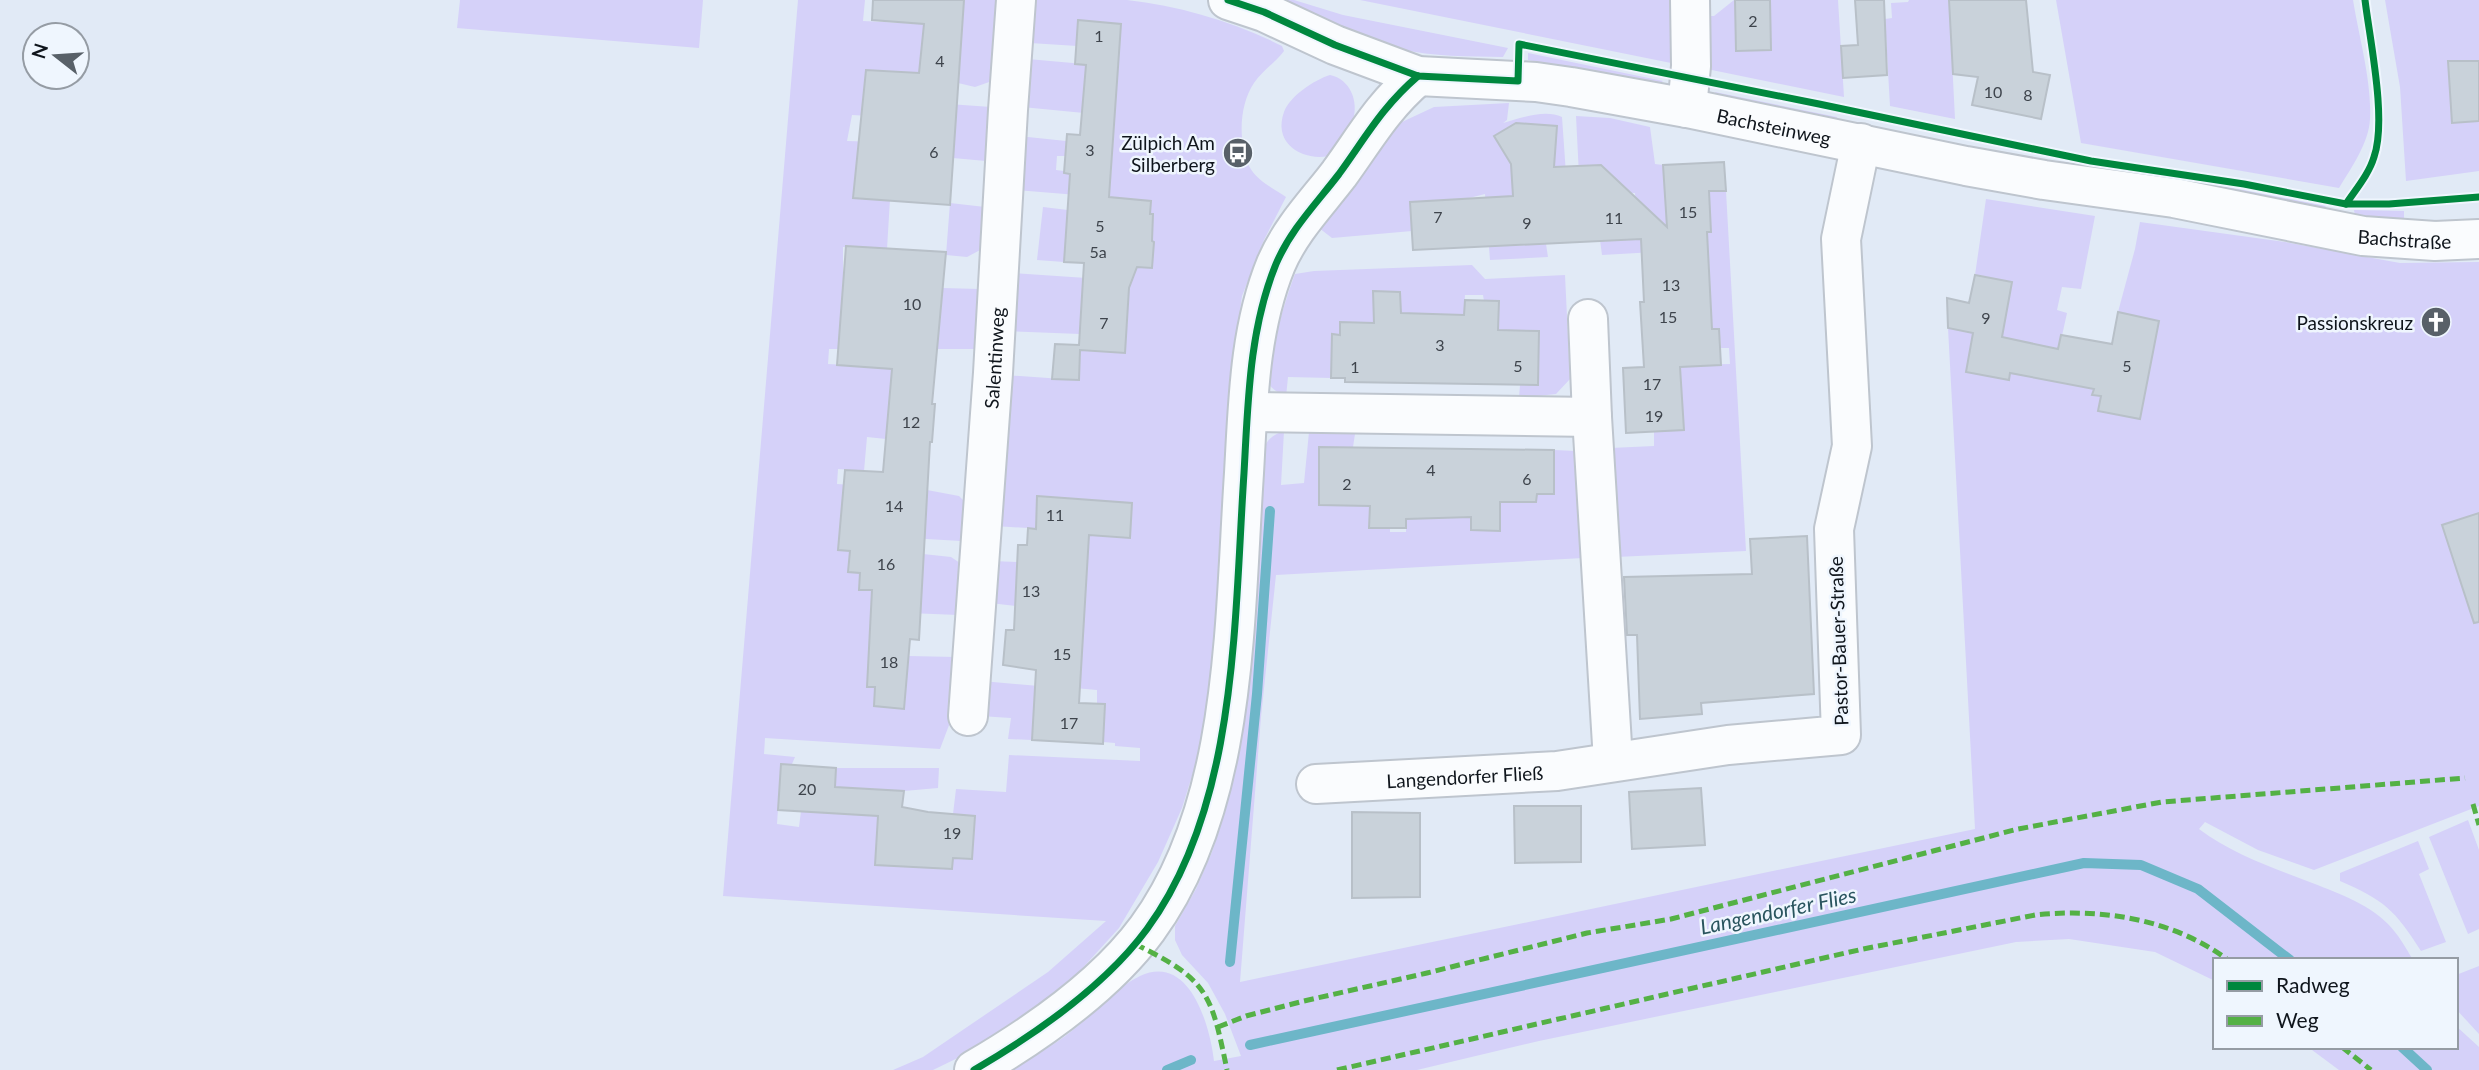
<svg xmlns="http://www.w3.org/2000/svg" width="2479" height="1070" font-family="Lato,sans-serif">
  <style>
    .green { fill: #d5d1f9 }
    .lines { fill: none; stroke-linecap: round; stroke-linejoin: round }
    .stream { stroke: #6db6c8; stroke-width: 10 }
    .building { fill: #c9d2da; stroke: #b8c0c8; stroke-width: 2 }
    .minor-casing { stroke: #bec5ce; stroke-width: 42 }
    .minor { stroke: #fafcfe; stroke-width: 38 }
    .quiet { stroke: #54b145; stroke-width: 5; stroke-dasharray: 10 5; stroke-linecap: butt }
    .cycleway-casing { stroke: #eff6fe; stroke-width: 11 }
    .cycleway { stroke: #00873e; stroke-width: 7 }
    .labels { text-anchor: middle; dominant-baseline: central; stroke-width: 5; stroke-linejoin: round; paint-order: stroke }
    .number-label { font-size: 16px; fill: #3e444c }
    .street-label { font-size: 19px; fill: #0f151c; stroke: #eff6fe }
    .poi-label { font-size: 19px; fill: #0f151c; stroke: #eff6fe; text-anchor: end }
    .water-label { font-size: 21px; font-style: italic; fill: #29545e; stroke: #eff6fe }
  </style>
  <rect width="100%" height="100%" fill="#e1eaf6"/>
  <g class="green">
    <polygon points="460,0 703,0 699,48 457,28"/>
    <path d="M798,0H865L863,21L924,24L920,81L894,71L866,70L864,98L991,107L986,161L953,158L955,121L852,115L847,141L914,143L890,199L887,249L843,247V281L839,343L838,349H829L828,364L904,368L886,439L867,437L864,471L838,469L837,484L927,490L959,496L966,503L961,541L840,534L838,550L850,549L848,571L860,573L859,590L921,593L923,554L951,557L960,563L958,615L909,613L868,687H875L874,706L904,709L909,656L956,657L954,712L940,749L765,738L764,754L795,757L792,764H781L777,824L799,827L801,811L833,813L836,768H939L938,788L904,791L881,790L875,865L952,869L953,858H972L975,816L953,814L956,789L1006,792L1009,755L1140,761V748L1115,746V743L1103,742L1105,705L1097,704V690L1075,688L1081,673L1083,636L1082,620L1087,565L1048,562L1058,533L1130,538L1037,497L1036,531L1028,528L994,526L1005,375L1077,380L1080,350L1125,353L1127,310L1080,334L1006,331L1011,273L1131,281L1130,267H1153V214H1150L1151,201L1016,190L1018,139L1028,137L1066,141L1065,156H1057L1056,170L1064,171L1065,173L1111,176L1115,116L1022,107L1028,59L1117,67L1121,24L1078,20L1077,46L1030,43L1034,2L1036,0C1066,0 1098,0 1127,0C1180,6 1235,22 1282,46L1284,51C1275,63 1262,71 1254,83C1239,105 1238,141 1249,166C1256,180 1274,189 1286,197L1264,240L1242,296L1229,397L1217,605L1208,707L1196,763L1182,808L1158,862L1119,928L1079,972L1024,1017L970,1052L933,1070H893L923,1057L1048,972L1106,921L723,896Z"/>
    <polygon points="964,0 998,0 992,81 975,87 958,83"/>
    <path d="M1279,0H1294L1343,15L1508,48L1503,57C1469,56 1433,57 1400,49C1358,37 1320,14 1279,0Z"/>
    <polygon points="1360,0 1675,0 1676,64"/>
    <polygon points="1734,0 1838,0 1844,97 1702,68 1701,16 1714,16"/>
    <polygon points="1909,0 1949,0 1955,119 1890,106 1885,19 1892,18 1891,3 1908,2"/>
    <path d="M2056,0H2353C2359,37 2372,82 2370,119C2369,143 2351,168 2339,188L2081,143Z"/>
    <polygon points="2385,0 2479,0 2479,171 2406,181 2400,87"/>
    <polygon points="1528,53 1663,81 1657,86 1528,60"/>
    <path d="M1330,75C1350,79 1359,101 1353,120C1349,132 1339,144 1333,155C1305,163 1272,145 1284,112C1290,96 1314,80 1330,75Z"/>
    <polygon points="1715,92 1837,117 1835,123 1718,99"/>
    <path d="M1509,103L1507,120L1503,123C1520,118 1545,109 1562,117L1566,174L1512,183L1513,196L1507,197L1510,246L1546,244L1548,257L1490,260L1485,194L1465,199L1411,202L1412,231L1332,238L1319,228L1387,135L1402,122L1434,107Z"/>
    <polygon points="1576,116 1610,118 1650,127 1655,164 1663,165 1668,234 1711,231 1709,191 1726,191 1746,551 1616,557 1611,448 1654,446 1654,432 1682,430 1679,365 1730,364 1729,348 1721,348 1719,329 1696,330 1710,298 1708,265 1655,252 1602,255 1600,240 1638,238 1635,193 1580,195"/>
    <polygon points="2074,164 2207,183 2326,206 2320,213 2078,172"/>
    <path d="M1986,199L2095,216L2081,289L2062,287L2057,310L2067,313L2052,381L2083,387L2093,341L2097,374L2093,394L2101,396L2099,411L2140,419L2159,321L2118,312L2135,249L2140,222L2285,242L2400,263L2479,262V806L2314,870L2258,850L2205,822L2199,829C2231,853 2270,867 2307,881C2335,892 2366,902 2388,924C2398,934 2406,948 2413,960H2215V981L2155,952L2069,939L2016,942L1539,1041L1417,1070H1009C1028,1059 1047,1049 1064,1037C1090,1018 1111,990 1140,976C1190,953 1210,1026 1214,1061L1241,1056L1225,1014L1208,983L1182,955L1175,940V926L1196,889L1212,852L1225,812L1234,769L1249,686L1261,461C1264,444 1267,437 1284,431L1281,485L1304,483L1309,432L1355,434L1353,447H1319V505L1369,506V528H1390V532H1406V514H1432L1436,518H1447L1471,489V530L1500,531L1499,494L1536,502L1537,494H1554V450L1576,451L1583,558L1276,575L1261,717L1240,982L1975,829L1948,328L1973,333L2009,380L2016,340L2002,337L2012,283L1975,275Z"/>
    <polygon points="950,203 985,207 982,249 967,257 946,255"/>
    <polygon points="1043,207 1068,210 1064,262 1037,260"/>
    <polygon points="2354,210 2404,211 2404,227 2356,222"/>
    <path d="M1472,265L1485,279L1565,275L1570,379L1556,394L1519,398L1520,385H1538L1539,331L1498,330L1499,301H1484L1483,295H1465L1464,315L1415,314L1380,323L1341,322L1340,335H1332L1331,378L1288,377L1286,397C1281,393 1271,390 1269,383C1265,366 1288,291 1295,274L1314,271Z"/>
    <polygon points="943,288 979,289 975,349 937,349"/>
    <polygon points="992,561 1017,562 1015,597 1024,599 1024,607 990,603"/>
    <polygon points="982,681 1050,687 1034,700 1032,740 1008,739 1011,718 980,716"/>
    <polygon points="2468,820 2479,850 2479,929 2468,934 2429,837"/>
    <path d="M2418,841L2429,869L2419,874L2446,942L2421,951C2395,910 2384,900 2340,881V873Z"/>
    <polygon points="2479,966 2479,1034 2456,1009 2456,975"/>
    <polygon points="2456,1026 2479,1047 2479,1070 2339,1070 2308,1047 2456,1047"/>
  </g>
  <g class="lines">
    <g class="stream">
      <polyline points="1230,962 1257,694 1270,511"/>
      <polyline points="1250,1045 2084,863 2141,865 2198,889 2290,960"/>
      <polyline points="2402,1047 2427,1070"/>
      <polyline points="1167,1070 1191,1060"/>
    </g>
  </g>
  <g class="building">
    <polygon points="873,0 964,0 950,205 853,198 866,70 919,73 924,24 872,20"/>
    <polygon points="1735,0 1770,0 1771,50 1736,51"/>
    <polygon points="1855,0 1884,0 1887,75 1843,78 1841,46 1858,45"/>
    <polygon points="1949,0 2026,0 2033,72 2050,75 2041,119 1972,105 1978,77 1953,74"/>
    <polygon points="1078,20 1121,24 1109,197 1151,201 1150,214 1153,214 1152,241 1154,242 1152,268 1137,267 1129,288 1125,353 1080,350 1079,380 1052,379 1055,344 1079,345 1084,263 1064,262 1070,174 1064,173 1067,134 1080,135 1086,65 1075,64"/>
    <polygon points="2448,61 2479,61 2479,121 2452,123"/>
    <polygon points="1516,123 1557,126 1554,167 1601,165 1667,227 1663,165 1724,162 1726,191 1709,191 1711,232 1707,232 1712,329 1719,329 1721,365 1680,367 1684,430 1626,433 1623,368 1644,367 1640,302 1644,302 1641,239 1413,250 1410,202 1513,196 1511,164 1494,136"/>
    <polygon points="846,246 946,252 932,404 935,404 932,442 930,442 919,640 910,639 904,709 874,706 875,687 867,687 872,590 859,590 860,573 848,572 850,551 838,550 845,470 883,472 892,369 837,365"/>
    <polygon points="1975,275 2012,282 2002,337 2058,349 2061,335 2112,344 2118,312 2159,321 2140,419 2098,411 2101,396 2092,395 2094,389 2010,373 2009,380 1966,372 1973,333 1948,328 1947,298 1969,303"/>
    <polygon points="1373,291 1400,292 1401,313 1464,315 1465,300 1499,301 1498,330 1539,331 1538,385 1345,382 1345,378 1331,378 1332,334 1340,335 1340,322 1374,323"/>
    <polygon points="1319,447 1554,450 1554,494 1537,494 1536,502 1500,502 1500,531 1471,530 1471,517 1406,519 1406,528 1369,528 1370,506 1319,505"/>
    <polygon points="1037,496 1132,503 1130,538 1089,535 1079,703 1105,704 1103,744 1032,740 1036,670 1003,665 1006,630 1014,630 1018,545 1027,545 1028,528 1036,529"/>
    <polygon points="2479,513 2479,622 2474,623 2442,525"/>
    <polygon points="1807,536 1814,694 1701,703 1702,714 1640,719 1637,635 1627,635 1624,577 1752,574 1750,539"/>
    <polygon points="781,764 836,768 835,787 904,791 902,807 928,812 975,816 972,859 953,858 952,869 875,865 878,816 778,810"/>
    <polygon points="1701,788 1705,845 1632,849 1629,792"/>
    <polygon points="1514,806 1581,806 1581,862 1515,863"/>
    <polygon points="1352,812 1420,813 1420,897 1352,898"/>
  </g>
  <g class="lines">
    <g class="minor-casing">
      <g id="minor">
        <path id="s1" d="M1228,0L1264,12L1335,45L1418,76L1536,82L1571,87L1687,108L1966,166L2044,180L2174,198L2363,236L2435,241L2479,239"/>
        <polyline points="1687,108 1691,66 1690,0"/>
        <polyline points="1248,412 1592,417 1588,319"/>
        <polyline points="1592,417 1613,761"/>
        <path id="s2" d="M968,716L993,373L1008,110L1016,0"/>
        <path id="s3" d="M1316,784L1557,771L1728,745L1841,735L1834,529L1852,446L1841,239L1861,143"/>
        <path d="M974,1070C1034,1035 1105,986 1147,929C1238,805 1234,621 1244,473C1248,403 1249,330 1276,264C1291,229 1316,204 1339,174C1366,137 1381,108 1418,76"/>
      </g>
    </g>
    <use href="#minor" class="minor"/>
    <g class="quiet">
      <polyline points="2473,804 2479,825"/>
      <path d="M1135,944C1208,980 1211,992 1227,1070"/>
      <polyline points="1218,1027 1246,1016 1304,1001 1427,973 1587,933 1671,919 2018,829 2162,802 2465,778"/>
      <polyline points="2342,1047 2371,1070"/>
      <path d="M1337,1070L1863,949L2035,915C2102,908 2173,919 2228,960"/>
    </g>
    <g class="cycleway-casing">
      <g id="cycleway">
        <polyline points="1228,0 1264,12 1335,45 1418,76 1518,81 1519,44 1819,104 2091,161 2244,184 2346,204 2389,204 2479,197"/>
        <path d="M2346,204C2356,189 2369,174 2374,157C2387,120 2370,41 2365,0"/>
        <path d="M974,1070C1034,1035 1105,986 1147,929C1238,805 1234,621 1244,473C1248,403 1249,330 1276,264C1291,229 1316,204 1339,174C1366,137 1381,108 1418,76"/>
      </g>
    </g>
    <use href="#cycleway" class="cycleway"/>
  </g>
  <defs>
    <g id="bus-disc" transform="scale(1.575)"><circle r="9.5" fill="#586068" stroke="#eff6fe"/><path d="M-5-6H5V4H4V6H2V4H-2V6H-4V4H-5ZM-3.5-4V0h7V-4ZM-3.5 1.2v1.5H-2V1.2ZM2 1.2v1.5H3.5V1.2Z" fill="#fff"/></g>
    <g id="church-disc" transform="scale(1.575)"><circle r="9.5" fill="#586068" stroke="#eff6fe"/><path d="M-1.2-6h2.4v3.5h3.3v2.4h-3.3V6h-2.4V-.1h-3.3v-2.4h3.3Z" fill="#fff"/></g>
  </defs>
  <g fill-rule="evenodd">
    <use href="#bus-disc" x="1238" y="153"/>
    <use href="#church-disc" x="2436" y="322"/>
  </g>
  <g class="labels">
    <g class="number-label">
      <text x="1753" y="20">2</text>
      <text x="1099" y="35">1</text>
      <text x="940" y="60">4</text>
      <text x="1993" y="91">10</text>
      <text x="2028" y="94">8</text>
      <text x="1090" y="149">3</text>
      <text x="934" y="151">6</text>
      <text x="1688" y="211">15</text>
      <text x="1438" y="216">7</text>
      <text x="1614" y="217">11</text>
      <text x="1527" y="222">9</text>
      <text x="1100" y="225">5</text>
      <text x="1098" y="251">5a</text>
      <text x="1671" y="284">13</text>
      <text x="912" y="303">10</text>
      <text x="1668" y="316">15</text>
      <text x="1986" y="317">9</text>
      <text x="1104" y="322">7</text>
      <text x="1440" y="344">3</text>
      <text x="1518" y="365">5</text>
      <text x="2127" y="365">5</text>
      <text x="1355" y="366">1</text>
      <text x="1652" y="383">17</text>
      <text x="1654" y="415">19</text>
      <text x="911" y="421">12</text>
      <text x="1431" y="469">4</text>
      <text x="1527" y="478">6</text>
      <text x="1347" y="483">2</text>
      <text x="894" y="505">14</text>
      <text x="1055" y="514">11</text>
      <text x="886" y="563">16</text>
      <text x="1031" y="590">13</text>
      <text x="1062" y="653">15</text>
      <text x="889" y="661">18</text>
      <text x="1069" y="722">17</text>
      <text x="807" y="788">20</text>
      <text x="952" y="832">19</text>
    </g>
    <g class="street-label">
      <text stroke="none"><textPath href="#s1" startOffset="565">Bachsteinweg</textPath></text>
      <text stroke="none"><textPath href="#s1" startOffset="1206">Bachstraße</textPath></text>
      <text stroke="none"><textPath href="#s2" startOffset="359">Salentinweg</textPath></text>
      <text transform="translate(1838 641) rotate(-92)">Pastor-Bauer-Straße</text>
      <text stroke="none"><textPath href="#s3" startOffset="149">Langendorfer Fließ</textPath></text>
    </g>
    <g class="poi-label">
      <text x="1215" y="142">Zülpich Am<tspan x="1215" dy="22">Silberberg</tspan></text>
      <text x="2413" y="322">Passionskreuz</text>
    </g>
    <g class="water-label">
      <text transform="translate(1778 910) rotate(-12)">Langendorfer Flies</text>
    </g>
  </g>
  <rect x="2213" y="958" width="245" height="91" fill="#eff6fe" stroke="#959ca4" stroke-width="2"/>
  <rect x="2227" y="981" width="35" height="10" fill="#00873e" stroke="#959ca4" stroke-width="2"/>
  <text x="2276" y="993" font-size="21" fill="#0f151c">Radweg</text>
  <rect x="2227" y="1016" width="35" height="10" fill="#54b145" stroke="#959ca4" stroke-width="2"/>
  <text x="2276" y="1028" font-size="21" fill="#0f151c">Weg</text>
  <g transform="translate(56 56) rotate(287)"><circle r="33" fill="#eff6fe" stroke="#959ca4" stroke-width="2"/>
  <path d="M0-5L12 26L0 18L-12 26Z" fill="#586068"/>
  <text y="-10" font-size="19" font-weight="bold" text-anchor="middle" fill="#0f151c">N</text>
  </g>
</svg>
